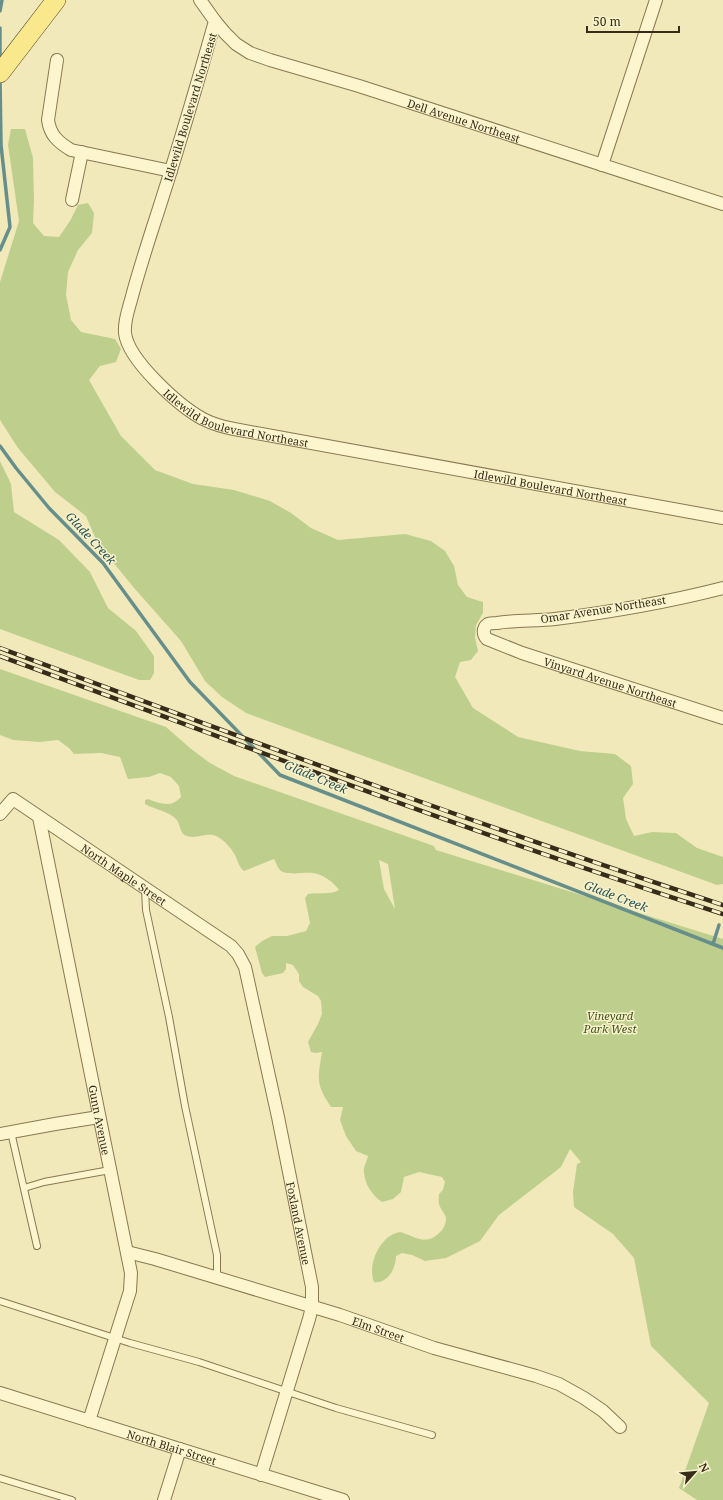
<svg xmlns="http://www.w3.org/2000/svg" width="723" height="1500" font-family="'Noto Serif',serif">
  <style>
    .green { fill: #becf8d; fill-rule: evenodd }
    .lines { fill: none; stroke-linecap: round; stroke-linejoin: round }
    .stream { stroke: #668f8b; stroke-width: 3.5 }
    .lane-casing { stroke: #897853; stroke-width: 8 }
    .street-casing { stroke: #897853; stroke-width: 14 }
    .primary-casing { stroke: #554428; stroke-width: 20 }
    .lane { stroke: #fcf5cd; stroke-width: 6 }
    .street { stroke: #fcf5cd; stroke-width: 12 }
    .primary { stroke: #f9e88c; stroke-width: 19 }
    .rail-casing { stroke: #362c19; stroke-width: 4.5 }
    .rail { stroke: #f8f2ca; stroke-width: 3; stroke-dasharray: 9; stroke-linecap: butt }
    .labels { text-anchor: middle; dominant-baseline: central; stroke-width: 3; stroke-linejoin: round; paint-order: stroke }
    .street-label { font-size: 11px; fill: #362c19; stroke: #f8f2ca }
    .park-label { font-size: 11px; font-style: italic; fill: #3f541e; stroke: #f8f2ca }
    .water-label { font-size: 12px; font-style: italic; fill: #275357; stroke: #f8f2ca }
  </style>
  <rect width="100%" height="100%" fill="#f1e9ba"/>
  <g class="green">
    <polygon points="11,129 25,129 33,158 34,199 33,223 44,236 59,237 70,221 78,205 88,203 94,213 92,233 78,250 68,272 66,295 71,320 81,332 115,339 121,349 116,362 100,366 89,380 121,436 155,470 193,484 234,490 270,501 291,513 311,528 338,540 405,534 431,541 445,551 454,566 458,585 467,597 483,602 483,613 476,625 475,638 478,651 471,660 460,662 455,677 473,708 518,737 580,751 615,754 631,766 633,784 623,798 626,819 634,836 652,832 676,833 697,848 723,857 723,884 717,885 246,713 222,697 205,681 181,641 135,589 98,544 86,516 55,492 18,448 0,420 0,282 19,221 8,145"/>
    <polygon points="0,461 11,484 14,512 59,540 90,572 108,608 136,631 154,656 154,673 150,680 139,680 0,629"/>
    <path d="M0,669L166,727L190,748L210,763L234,776L434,846L436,850L723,939V1500H697L679,1488L709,1403L651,1346L634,1258L613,1234L574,1207L573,1192L577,1164L581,1162L570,1149L561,1167L499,1215L480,1241L446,1258L425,1261L412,1255L402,1253L396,1256C396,1268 388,1284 374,1282C367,1265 380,1235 400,1232C415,1236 426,1247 440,1232C444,1229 446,1223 446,1218C445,1213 440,1209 439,1204C438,1201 439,1197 439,1194L443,1190L445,1182L442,1177L419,1172L404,1177L401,1192L393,1199L382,1202C372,1195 365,1185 364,1172C363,1167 367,1161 368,1156L356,1151L346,1136L340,1120L343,1107H331C315,1083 318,1079 322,1052L316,1053L311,1052L308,1042L318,1024L322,1014L321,1001L318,996L303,987L299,981V974L293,965L286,963V969L283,973L265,977L262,973L255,947L262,941L272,936H287L306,931L310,923L305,898L308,894C318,892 331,895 339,890C333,882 323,874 313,873C306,872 285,876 280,870C277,867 276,862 274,859L244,871C239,867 238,861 235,855C231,848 225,841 218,837C208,831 197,840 187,836C179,834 181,824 176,819C167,810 155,810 145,804V800L148,799C161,804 171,808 181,797L179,786L171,777L160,773L149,777L128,779L120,757L101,753L74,754L69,748L58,740L39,742L13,740L0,735ZM379,860L388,864L395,909L384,889Z"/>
  </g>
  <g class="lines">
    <g class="stream">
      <polyline points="0,11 2,0"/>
      <polyline points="0,28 0,62"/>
      <polyline points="0,250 10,227 1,145 0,78"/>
      <polyline points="0,446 16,468 49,508 103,563 190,682 280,775 723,948"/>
      <polyline points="713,944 719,925"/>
    </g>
    <g class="lane-casing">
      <g id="lane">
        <polyline points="145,888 146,910 169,1017 185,1106 217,1255 217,1277"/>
        <polyline points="11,1132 37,1246"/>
        <polyline points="24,1188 44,1182 110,1170"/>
        <polyline points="0,1301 130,1343 199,1362 336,1408 432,1435"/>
        <polyline points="0,1478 72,1500"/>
      </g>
    </g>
    <g class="street-casing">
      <g id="street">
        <path id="s1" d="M200,0L215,21C195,92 174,163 151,233C144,255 137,277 131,300C128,311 124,321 125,333C128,360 179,406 203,419C213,424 223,427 234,429L723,518"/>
        <path id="s2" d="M215,21L225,33L236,44L250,53L270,60L359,86L723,204"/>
        <path d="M57,60L48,120C50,135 58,142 71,150L171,171"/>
        <polyline points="602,165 656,0"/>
        <polyline points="72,200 82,152"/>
        <path id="s3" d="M723,588C668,602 611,612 555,619C536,621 516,620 497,623C494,623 490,623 488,624C482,628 483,635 487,639L522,653L723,718"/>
        <path id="s4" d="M0,814L13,799L231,946L238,954L245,967L278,1117L312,1287V1307L309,1319L261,1475"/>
        <path id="s5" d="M39,817L131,1273L130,1291L89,1421"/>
        <polyline points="0,1134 55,1124 99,1117"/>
        <path id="s6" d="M127,1252L155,1259L340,1315L434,1348L536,1376L559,1384L584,1398L603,1411L620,1427"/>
        <path id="s7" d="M0,1393L343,1500"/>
        <polyline points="164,1500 180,1449"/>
      </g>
    </g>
    <g class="primary-casing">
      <polyline id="primary" points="0,73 56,0"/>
    </g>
    <use href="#lane" class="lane"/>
    <use href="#street" class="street"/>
    <use href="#primary" class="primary"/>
    <g class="rail-casing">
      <g id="rail">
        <path d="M0,648C240,737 480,826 723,905"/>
        <path d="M0,656C240,744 479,836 723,914"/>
      </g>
    </g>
    <use href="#rail" class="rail"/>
  </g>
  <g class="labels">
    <g class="street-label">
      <text transform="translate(190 107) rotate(-73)">Idlewild Boulevard Northeast</text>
      <text stroke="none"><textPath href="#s2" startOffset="272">Dell Avenue Northeast</textPath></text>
      <text stroke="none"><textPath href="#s1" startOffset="500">Idlewild Boulevard Northeast</textPath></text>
      <text stroke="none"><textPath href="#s1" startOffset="824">Idlewild Boulevard Northeast</textPath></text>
      <text transform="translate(603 609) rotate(-9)">Omar Avenue Northeast</text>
      <text stroke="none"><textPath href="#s3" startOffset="386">Vinyard Avenue Northeast</textPath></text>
      <text stroke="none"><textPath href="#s4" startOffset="154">North Maple Street</textPath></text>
      <text stroke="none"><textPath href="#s5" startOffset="309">Gunn Avenue</textPath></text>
      <text stroke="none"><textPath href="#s4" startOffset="570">Foxland Avenue</textPath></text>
      <text stroke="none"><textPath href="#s6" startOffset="263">Elm Street</textPath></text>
      <text stroke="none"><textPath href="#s7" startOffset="180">North Blair Street</textPath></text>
    </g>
    <g class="park-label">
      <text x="610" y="1015">Vineyard<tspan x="610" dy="13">Park West</tspan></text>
    </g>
    <g class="water-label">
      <text transform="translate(91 538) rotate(47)">Glade Creek</text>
      <text transform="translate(316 777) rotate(23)">Glade Creek</text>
      <text transform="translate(616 896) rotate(21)">Glade Creek</text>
    </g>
  </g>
  <g transform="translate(695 1472) rotate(63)" stroke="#f8f2ca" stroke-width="3" paint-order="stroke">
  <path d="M0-3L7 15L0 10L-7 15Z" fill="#362c19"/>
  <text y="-6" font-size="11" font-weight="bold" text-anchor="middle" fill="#362c19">N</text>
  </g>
  <path d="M587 26v6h92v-6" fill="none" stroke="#362c19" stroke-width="2"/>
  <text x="593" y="26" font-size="12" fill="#362c19" stroke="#f8f2ca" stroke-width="3" paint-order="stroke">50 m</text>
</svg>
